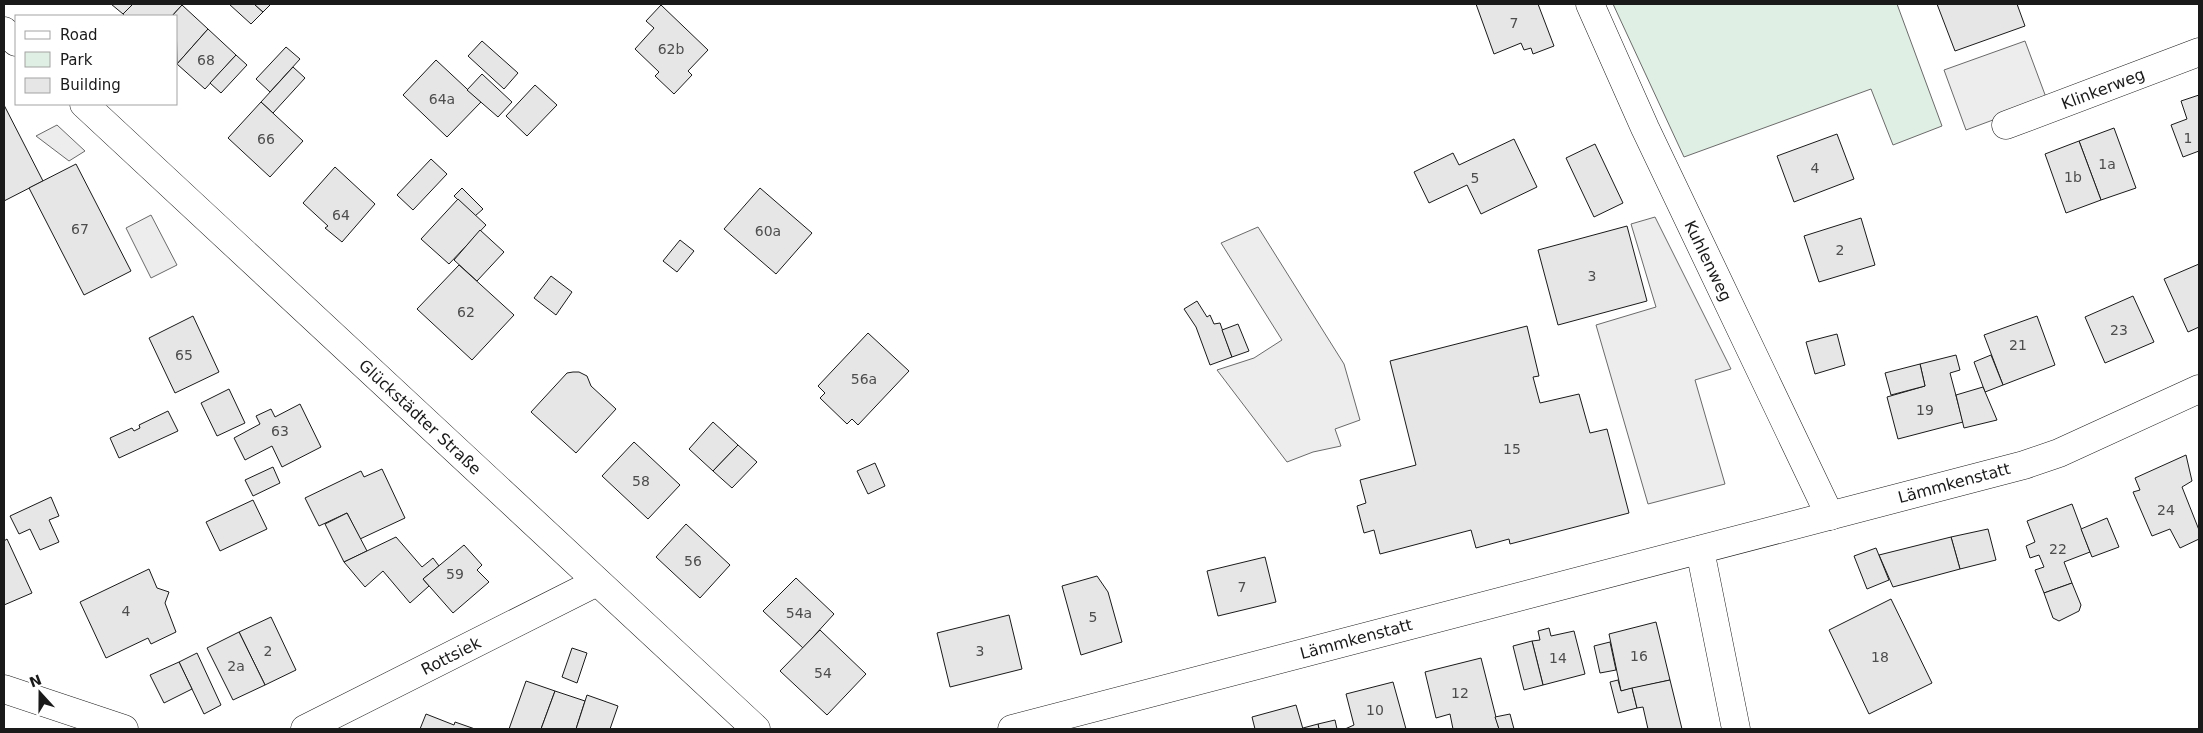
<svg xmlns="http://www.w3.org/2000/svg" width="2203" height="733" font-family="'DejaVu Sans',sans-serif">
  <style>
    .green { fill: #e0efe3; stroke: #6a6a6a }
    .parking { fill: #ededed; stroke: #6a6a6a }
    .building { fill: #e6e6e6; stroke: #1a1a1a }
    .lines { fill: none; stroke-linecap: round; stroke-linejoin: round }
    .minor-casing { stroke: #1a1a1a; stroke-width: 29 }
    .minor { stroke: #fff; stroke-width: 28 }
    .labels { text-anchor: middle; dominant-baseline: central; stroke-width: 4; stroke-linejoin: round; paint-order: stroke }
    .number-label { font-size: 14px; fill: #4d4d4d }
    .street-label { font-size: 16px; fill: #1a1a1a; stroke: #fff }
  </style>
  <rect width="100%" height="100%" fill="#fff"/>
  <polygon class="green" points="1613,4 1897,4 1942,126 1893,145 1871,89 1684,157"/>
  <g class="parking">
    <polygon points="2025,41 2047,100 1966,130 1944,70"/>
    <polygon points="57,125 85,151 69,161 36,136"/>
    <polygon points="151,215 177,265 151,278 126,228"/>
    <polygon points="1655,217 1731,369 1695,380 1725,484 1648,504 1596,325 1656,307 1631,224"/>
    <polygon points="1258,227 1344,364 1360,420 1335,429 1341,446 1313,452 1287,462 1217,370 1254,358 1282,340 1221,243"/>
  </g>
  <g class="building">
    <polygon points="111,4 133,4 123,14"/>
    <polygon points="133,4 180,4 182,5 172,16 125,16 123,14"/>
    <polygon points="229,4 254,4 263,12 251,24"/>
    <polygon points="254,4 271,4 263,12"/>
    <polygon points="1476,4 1538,4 1554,46 1533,54 1531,48 1524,50 1521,43 1494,54"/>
    <polygon points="1937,4 2017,4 2025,26 1955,51"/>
    <polygon points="182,5 208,29 177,64 176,16 172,16"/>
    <polygon points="661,5 708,50 688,71 692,75 674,94 655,76 659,72 635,49 654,28 646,21"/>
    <polygon points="208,29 236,55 205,89 177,64"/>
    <polygon points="482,41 518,73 504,89 468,56"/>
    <polygon points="286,47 300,59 270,92 256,79"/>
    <polygon points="236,55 247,65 221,93 210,83"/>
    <polygon points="436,60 481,102 447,137 403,95"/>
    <polygon points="293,67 305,78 273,113 261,102"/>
    <polygon points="482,74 512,102 498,117 467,90"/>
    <polygon points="535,85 557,105 527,136 506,116"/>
    <polygon points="2199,95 2199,151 2183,157 2171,125 2187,119 2181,101"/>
    <polygon points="261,102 303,141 270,177 228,138"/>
    <polygon points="4,105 43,181 4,201"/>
    <polygon points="2114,128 2136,188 2101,200 2079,141"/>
    <polygon points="1837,134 1854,179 1794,202 1777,156"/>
    <polygon points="1514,139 1537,187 1481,214 1467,185 1429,203 1414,172 1453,153 1459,165"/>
    <polygon points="2079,141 2101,200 2066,213 2045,154"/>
    <polygon points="1595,144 1623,203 1594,217 1566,158"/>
    <polygon points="431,159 447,174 413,210 397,195"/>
    <polygon points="76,164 131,271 84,295 29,188"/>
    <polygon points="335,167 375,204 342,242 325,228 328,226 303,203"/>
    <polygon points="462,188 483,209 475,216 454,196"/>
    <polygon points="760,188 812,233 776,274 724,229"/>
    <polygon points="458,199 486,225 449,264 421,239"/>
    <polygon points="1861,218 1875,265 1819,282 1804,236"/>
    <polygon points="1627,226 1647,301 1558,325 1538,250"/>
    <polygon points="480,230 504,252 477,281 454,260"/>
    <polygon points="680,240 694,251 677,272 663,261"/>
    <polygon points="2199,264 2199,327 2188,332 2164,279"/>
    <polygon points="459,265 514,315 472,360 417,309"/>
    <polygon points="551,276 572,292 556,315 534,298"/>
    <polygon points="2133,296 2154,342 2105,363 2085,317"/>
    <polygon points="1197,301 1207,317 1210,315 1214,324 1220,323 1232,357 1210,365 1196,327 1184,309"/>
    <polygon points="193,316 219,372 175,393 149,338"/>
    <polygon points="2037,316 2055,365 2003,385 1984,335"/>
    <polygon points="1238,324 1249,351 1232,357 1222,330"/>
    <polygon points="1527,326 1539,376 1533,377 1540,403 1579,394 1590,433 1607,429 1629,513 1510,544 1509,539 1476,548 1471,530 1380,554 1374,530 1364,533 1357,506 1366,503 1360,480 1416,465 1390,361"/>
    <polygon points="868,333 909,371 858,425 852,419 847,424 820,398 825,393 818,386"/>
    <polygon points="1837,334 1845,365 1815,374 1806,342"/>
    <polygon points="1956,355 1960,370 1950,373 1963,422 1898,439 1887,397 1925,386 1920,364"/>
    <polygon points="1991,355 2003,385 1985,392 1974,362"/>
    <polygon points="1920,364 1925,386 1891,395 1885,373"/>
    <polygon points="573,372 579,372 587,376 591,386 616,409 576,453 531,412 567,373"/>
    <polygon points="1983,387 1997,420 1964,428 1956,395"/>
    <polygon points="229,389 245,423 217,436 201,403"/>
    <polygon points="300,404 321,447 282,467 272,446 245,460 234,438 260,424 256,416 271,409 275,417"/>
    <polygon points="168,411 178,431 119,458 110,438 132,428 134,431 140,428 139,425"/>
    <polygon points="713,422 738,445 713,471 689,449"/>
    <polygon points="634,442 680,485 648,519 602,476"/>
    <polygon points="738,445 757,462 732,488 713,471"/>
    <polygon points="2186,455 2192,481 2182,487 2199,530 2199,539 2180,548 2170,529 2152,536 2133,492 2140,490 2135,478"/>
    <polygon points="875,463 885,486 868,494 857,471"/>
    <polygon points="273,467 280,483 253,496 245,480"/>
    <polygon points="382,469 405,518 360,539 347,513 319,526 305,498 361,471 364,477"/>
    <polygon points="51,497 59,516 49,520 59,542 40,550 30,529 19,534 10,516"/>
    <polygon points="253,500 267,529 220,551 206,522"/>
    <polygon points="2072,504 2090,552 2064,562 2072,583 2044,593 2035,570 2044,567 2039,555 2030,558 2026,546 2035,542 2027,521"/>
    <polygon points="347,513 367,551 344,562 325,524"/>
    <polygon points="2107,518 2119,547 2092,557 2081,529"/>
    <polygon points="686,524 730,565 700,598 656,557"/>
    <polygon points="1988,529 1996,560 1960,569 1951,537"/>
    <polygon points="396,537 422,567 433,558 439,566 423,579 429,586 410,603 383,571 365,587 344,562"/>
    <polygon points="1951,537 1960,569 1893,587 1879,555"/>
    <polygon points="7,539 32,593 4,605 4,541"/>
    <polygon points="464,545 482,565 477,570 489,582 453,613 423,579"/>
    <polygon points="1876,548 1889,580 1867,589 1854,556"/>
    <polygon points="1265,557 1276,602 1218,616 1207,571"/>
    <polygon points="149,569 157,588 169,592 165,603 176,632 151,644 148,638 106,658 80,602"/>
    <polygon points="1097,576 1108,592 1122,642 1081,655 1062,586"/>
    <polygon points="796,578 834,614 803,648 763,611"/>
    <polygon points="2072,583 2081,605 2079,611 2059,621 2053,618 2044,593"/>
    <polygon points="1891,599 1932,683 1869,714 1829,630"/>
    <polygon points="1009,615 1022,669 950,687 937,633"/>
    <polygon points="271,617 296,670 265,685 239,632"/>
    <polygon points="1656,622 1670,680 1621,691 1609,634"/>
    <polygon points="1549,628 1551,636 1574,631 1585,674 1543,685 1532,641 1540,640 1538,631"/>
    <polygon points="820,630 866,674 827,715 780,671"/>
    <polygon points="239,632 265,685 233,700 207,648"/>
    <polygon points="1532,641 1543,685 1524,690 1513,646"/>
    <polygon points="1610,642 1616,670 1600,673 1594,646"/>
    <polygon points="572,648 587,653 577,683 562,677"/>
    <polygon points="197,653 221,705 204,714 179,662"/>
    <polygon points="1481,658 1499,729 1453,729 1450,714 1436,718 1425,672"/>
    <polygon points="179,662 192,689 164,703 150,675"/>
    <polygon points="1618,680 1621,691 1632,688 1637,708 1618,713 1610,682"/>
    <polygon points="1670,680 1682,729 1648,729 1643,707 1637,708 1632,688"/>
    <polygon points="526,681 555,691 541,729 509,729"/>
    <polygon points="1393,682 1406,729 1345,729 1354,725 1346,694"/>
    <polygon points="555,691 585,701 576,729 541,729"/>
    <polygon points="587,695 618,706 610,729 576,729"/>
    <polygon points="1296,705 1303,729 1255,729 1252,717"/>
    <polygon points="426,714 454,725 455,722 475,729 420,729"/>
    <polygon points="1510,714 1514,729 1499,729 1495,717"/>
    <polygon points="1335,720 1337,729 1319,729 1318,724"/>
    <polygon points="1318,724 1319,729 1303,729 1303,728"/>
  </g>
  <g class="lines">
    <g class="minor-casing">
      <g id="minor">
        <polyline points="1590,4 1645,128 1830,516"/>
        <polyline points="4,31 16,42"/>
        <polyline points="84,104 756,729"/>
        <polyline points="2006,125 2199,52"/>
        <polyline points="1700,550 1736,729"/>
        <polyline points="4,689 124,729"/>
        <polyline points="305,729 597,582"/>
        <polyline points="1012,729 2024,465 2059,453 2199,389"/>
      </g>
    </g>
    <use href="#minor" class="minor"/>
  </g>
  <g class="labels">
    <g class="number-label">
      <text x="1514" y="23">7</text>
      <text x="671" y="49">62b</text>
      <text x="206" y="60">68</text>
      <text x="442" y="99">64a</text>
      <text x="2188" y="138">1</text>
      <text x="266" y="139">66</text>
      <text x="2107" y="164">1a</text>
      <text x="1815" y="168">4</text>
      <text x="2073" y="177">1b</text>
      <text x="1475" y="178">5</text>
      <text x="341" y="215">64</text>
      <text x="80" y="229">67</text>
      <text x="768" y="231">60a</text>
      <text x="1840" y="250">2</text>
      <text x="1592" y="276">3</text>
      <text x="466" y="312">62</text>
      <text x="2119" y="330">23</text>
      <text x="2018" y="345">21</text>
      <text x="184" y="355">65</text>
      <text x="864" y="379">56a</text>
      <text x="1925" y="410">19</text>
      <text x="280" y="431">63</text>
      <text x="1512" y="449">15</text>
      <text x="641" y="481">58</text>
      <text x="2166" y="510">24</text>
      <text x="2058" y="549">22</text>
      <text x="693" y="561">56</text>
      <text x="455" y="574">59</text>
      <text x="1242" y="587">7</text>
      <text x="126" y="611">4</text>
      <text x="799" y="613">54a</text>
      <text x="1093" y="617">5</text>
      <text x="268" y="651">2</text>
      <text x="980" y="651">3</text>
      <text x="1639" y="656">16</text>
      <text x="1880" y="657">18</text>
      <text x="1558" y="658">14</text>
      <text x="236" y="666">2a</text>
      <text x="823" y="673">54</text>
      <text x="1460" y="693">12</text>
      <text x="1375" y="710">10</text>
    </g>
    <g class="street-label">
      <text transform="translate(2103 89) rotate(-21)">Klinkerweg</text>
      <text transform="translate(1708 261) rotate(64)">Kuhlenweg</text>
      <text transform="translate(420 417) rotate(43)">Glückstädter Straße</text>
      <text transform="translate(1954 483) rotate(-15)">Lämmkenstatt</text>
      <text transform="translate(1356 639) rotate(-15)">Lämmkenstatt</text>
      <text transform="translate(451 656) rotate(-27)">Rottsiek</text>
    </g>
  </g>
  <rect width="2203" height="733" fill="none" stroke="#1a1a1a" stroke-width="10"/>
  <rect x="15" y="15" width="162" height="90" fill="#ffffff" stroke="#a3a3a3"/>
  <rect x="25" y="31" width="25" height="8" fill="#ffffff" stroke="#a3a3a3"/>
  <text x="60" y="40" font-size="15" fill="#1a1a1a">Road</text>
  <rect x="25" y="52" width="25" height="15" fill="#e0efe3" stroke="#a3a3a3"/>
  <text x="60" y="65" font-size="15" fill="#1a1a1a">Park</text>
  <rect x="25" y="78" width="25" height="15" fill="#e6e6e6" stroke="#a3a3a3"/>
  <text x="60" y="90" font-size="15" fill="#1a1a1a">Building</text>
  <g transform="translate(40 693) rotate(339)" stroke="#ffffff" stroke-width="4" paint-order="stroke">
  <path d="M0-4L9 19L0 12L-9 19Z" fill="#1a1a1a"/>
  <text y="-8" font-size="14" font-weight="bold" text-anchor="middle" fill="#1a1a1a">N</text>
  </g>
</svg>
